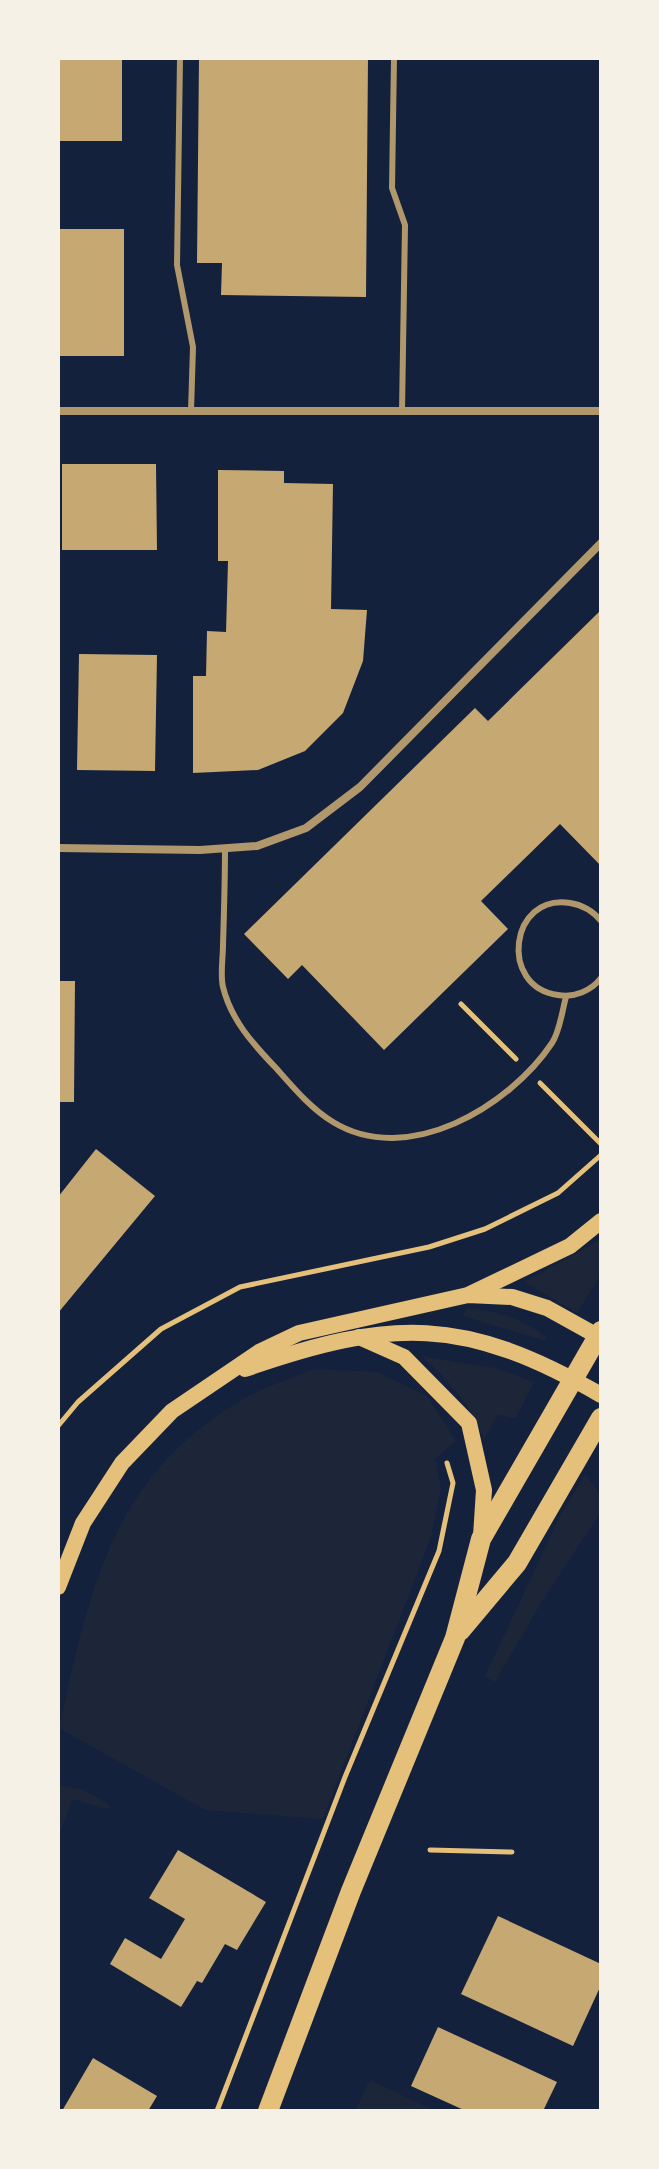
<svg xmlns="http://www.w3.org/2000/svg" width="659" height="2169" font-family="Jost,sans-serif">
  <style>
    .green { fill: #1d2539 }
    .building { fill: #c6a872 }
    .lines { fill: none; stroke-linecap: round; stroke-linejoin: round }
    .path { stroke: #e5c07b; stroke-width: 5 }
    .service { stroke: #b1986c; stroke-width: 6 }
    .minor { stroke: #b1986c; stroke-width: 8 }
    .secondary { stroke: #e5c07b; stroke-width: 16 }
    .primary { stroke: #e5c07b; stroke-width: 20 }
  </style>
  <rect width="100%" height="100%" fill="#14213d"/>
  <g class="green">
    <polygon points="601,1239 601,1274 577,1313 525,1282"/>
    <path d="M467,1309C497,1310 522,1319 546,1337V1341L463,1316Z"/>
    <path d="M421,1356L496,1368L534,1382L516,1418L498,1415L484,1439C470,1404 449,1380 421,1356Z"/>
    <path d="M313,1369L377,1372L427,1396L456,1441L435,1459L441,1489L431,1537L323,1819L205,1810L59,1728C90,1588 111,1476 245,1398C266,1386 291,1379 313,1369Z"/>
    <polygon points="585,1475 601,1495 601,1512 542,1601 495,1682 485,1676 560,1516"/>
    <polygon points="58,1785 84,1790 111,1806 107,1809 72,1799 58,1838"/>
    <polygon points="370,2080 435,2111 355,2111"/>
  </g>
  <g class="building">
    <rect x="58" y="58" width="64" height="83"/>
    <polygon points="199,58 368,58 366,297 221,295 222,263 197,263"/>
    <rect x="58" y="229" width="66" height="127"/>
    <polygon points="62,464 156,464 157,550 62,550"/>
    <polygon points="218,470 284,471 284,483 333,484 331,609 367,610 363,661 343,713 305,751 258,770 193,773 193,676 206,676 207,631 226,632 228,561 218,561"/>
    <polygon points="601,610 601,866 560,824 481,901 508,929 384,1050 302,965 288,979 244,934 475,708 488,721"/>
    <polygon points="79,654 157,655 155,771 77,770"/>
    <polygon points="58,981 75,981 74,1102 58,1102"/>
    <polygon points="96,1149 155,1196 58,1313 58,1197"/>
    <polygon points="178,1850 266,1902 237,1950 225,1944 202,1983 197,1981 181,2007 110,1964 125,1938 161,1959 185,1919 149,1898"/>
    <polygon points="498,1916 601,1964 601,1985 573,2046 461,1994"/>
    <polygon points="438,2027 557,2082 543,2111 466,2111 411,2086"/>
    <polygon points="93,2058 157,2096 148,2111 62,2111"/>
  </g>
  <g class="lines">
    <g class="path">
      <polyline points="461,1004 516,1059"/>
      <polyline points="540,1083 601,1144"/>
      <polyline points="58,1426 78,1402 161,1329 240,1287 429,1247 485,1229 558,1193 601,1155"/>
      <polyline points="430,1850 512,1852"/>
      <polyline points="217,2111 345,1777 439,1551 453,1483 447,1463"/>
    </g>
    <g class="service">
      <polyline points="180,58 177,265 193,347 191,411"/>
      <polyline points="394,58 392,188 405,225 402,411"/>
      <path d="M225,848C225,880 224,913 223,945C223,958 220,975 223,987C231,1020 253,1044 276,1068C292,1086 311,1109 333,1122C408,1168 510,1106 552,1043C560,1031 562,1011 566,997"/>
      <path d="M601,921C593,911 583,905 570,903C510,893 498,987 558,995C574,998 591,991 601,978"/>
    </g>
    <g class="minor">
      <polyline points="58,411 601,411"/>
      <polyline points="58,848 200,850 257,846 306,828 360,787 601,543"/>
    </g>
    <g class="secondary">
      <polyline points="470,1294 570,1246 601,1221"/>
      <polyline points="359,1337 404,1357 469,1423 484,1490 481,1536"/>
      <path d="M245,1369C392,1318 464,1316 601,1395"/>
      <polyline points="58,1587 83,1523 122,1463 172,1411 259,1352 299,1333 468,1295 512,1297 547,1308 601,1338"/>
    </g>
    <g class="primary">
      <polyline points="460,1631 517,1563 601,1418"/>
      <polyline points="268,2111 351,1891 455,1638 481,1539 601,1331"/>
    </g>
  </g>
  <rect width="659" height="2169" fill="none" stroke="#f6f1e7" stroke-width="120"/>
</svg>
